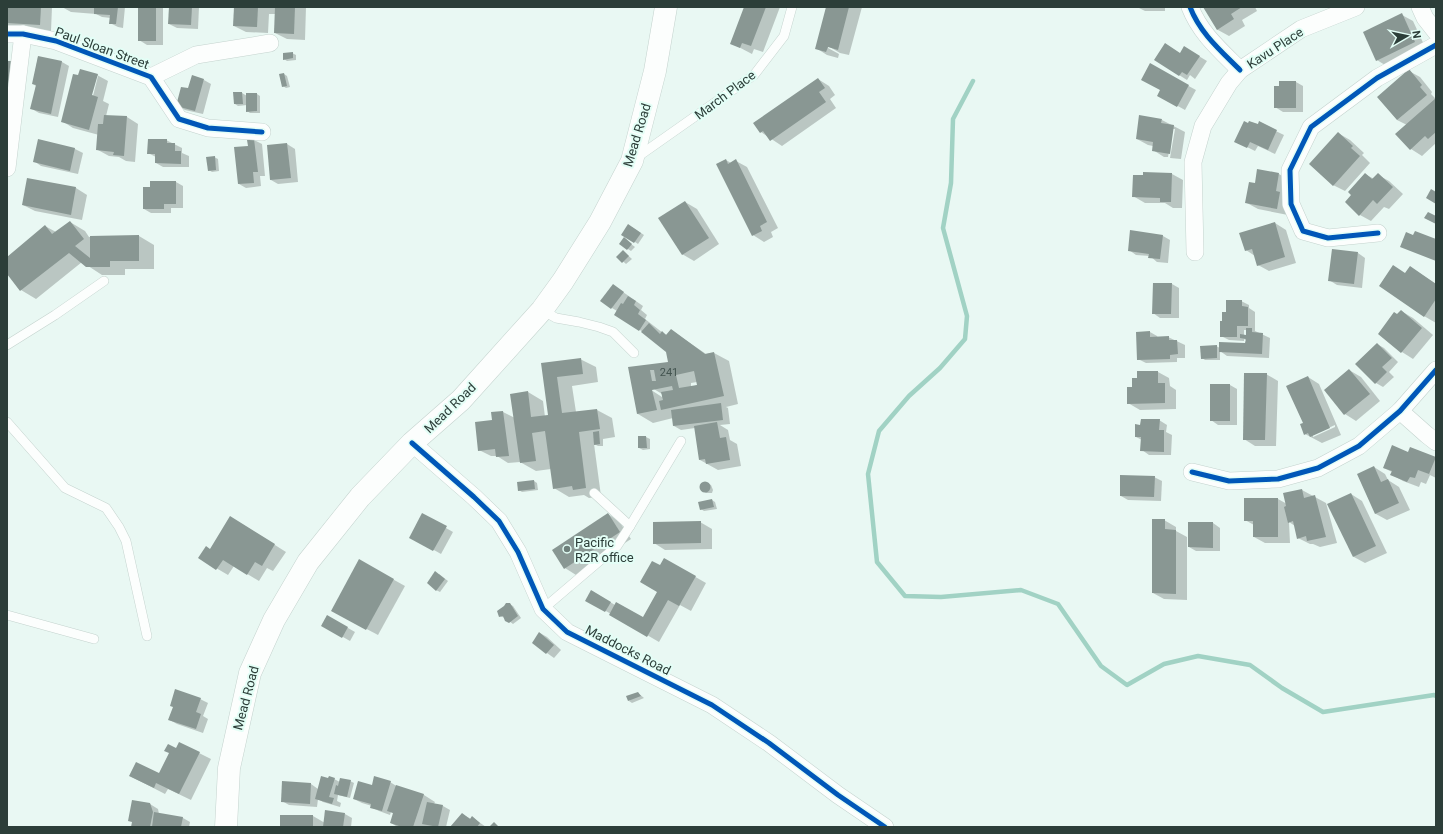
<svg xmlns="http://www.w3.org/2000/svg" width="1443" height="834" font-family="Roboto,sans-serif">
  <style>
    .shadow { fill: #0003; fill-rule: evenodd }
    .lines { fill: none; stroke-linecap: round; stroke-linejoin: round }
    .stream { stroke: #a1d2c4; stroke-width: 4.5 }
    .building { fill: #899793; fill-rule: evenodd }
    .lane-casing { stroke: #c4d3ce; stroke-width: 10 }
    .street-casing { stroke: #c4d3ce; stroke-width: 18 }
    .primary-casing { stroke: #c4d3ce; stroke-width: 23 }
    .lane { stroke: #fcfefd; stroke-width: 9 }
    .street { stroke: #fcfefd; stroke-width: 17 }
    .primary { stroke: #fcfefd; stroke-width: 22 }
    .cycleway-casing { stroke: #e3fef6; stroke-width: 8 }
    .cycleway { stroke: #0057b8; stroke-width: 5 }
    .poi-dot { fill: #6e7f7a; stroke: #e3fef6; stroke-width: 1.5 }
    .labels { text-anchor: middle; dominant-baseline: central; stroke-width: 4; stroke-linejoin: round; paint-order: stroke }
    .number-label { font-size: 11px; fill: #435450 }
    .street-label { font-size: 13px; fill: #2c3e39; stroke: #e3fef6 }
    .poi-label { font-size: 13px; fill: #2c3e39; stroke: #e3fef6; text-anchor: start }
  </style>
  <rect width="100%" height="100%" fill="#e9f8f3"/>
  <g class="shadow">
    <polygon points="7,7 52,7 51,31 13,28 7,25"/>
    <polygon points="62,7 125,7 123,28 118,27 110,23 111,18 102,17 96,14 71,12"/>
    <polygon points="139,7 163,7 163,45 147,45 139,40"/>
    <polygon points="170,7 199,7 198,29 177,28 169,24"/>
    <polygon points="235,7 306,7 305,40 287,39 275,33 276,14 269,14 268,33 246,32 234,26"/>
    <polygon points="745,7 780,7 763,52 754,49 752,54 731,43"/>
    <polygon points="827,7 862,7 849,55 840,53 828,46 828,48 839,54 838,58 827,55 816,48"/>
    <polygon points="1137,7 1165,7 1165,11 1145,11"/>
    <polygon points="1204,7 1255,7 1257,11 1242,20 1245,26 1229,36 1218,30"/>
    <polygon points="1402,15 1413,21 1426,49 1388,67 1377,60"/>
    <polygon points="1192,52 1207,61 1195,79 1190,75 1187,80 1179,75 1181,54"/>
    <polygon points="292,53 296,55 296,60 287,61 284,59"/>
    <polygon points="38,57 62,62 69,66 58,117 39,113 32,109 36,86 33,84"/>
    <polygon points="1150,65 1196,90 1185,110 1158,95 1161,90"/>
    <polygon points="1409,71 1420,77 1432,92 1431,94 1436,99 1436,143 1422,156 1411,149 1407,125 1397,120"/>
    <polygon points="284,74 287,76 290,87 286,88 283,86"/>
    <path d="M97,75L108,81L103,101L109,104L106,116L127,117L138,124L135,162L126,161L119,157L109,156L98,150L99,135L73,128L62,121L79,76ZM96,76H98L92,100L90,99Z"/>
    <polygon points="818,79 829,86 835,95 830,99 836,108 782,146 761,132 755,123"/>
    <polygon points="204,80 211,84 203,114 185,110 177,105 189,90"/>
    <polygon points="1296,82 1303,86 1303,112 1283,112 1275,107 1280,86"/>
    <polygon points="242,93 247,96 257,94 260,96 260,113 250,113 247,111 247,105 238,106 235,104"/>
    <polygon points="1162,120 1185,132 1181,159 1170,158 1175,129 1173,129 1168,157 1164,157 1153,150 1153,146 1148,145 1137,139"/>
    <polygon points="1259,123 1284,135 1275,154 1258,146 1255,151 1243,145"/>
    <polygon points="1338,133 1350,140 1364,153 1362,155 1370,163 1345,191 1333,185"/>
    <polygon points="39,140 75,149 83,153 78,174 41,166 34,161"/>
    <polygon points="166,140 182,148 182,153 189,156 189,167 163,167 156,163 156,157 148,153"/>
    <polygon points="254,140 262,144 265,176 260,176 261,186 246,188 239,184 249,147 249,141"/>
    <polygon points="287,144 295,149 298,182 278,184 271,180 268,146"/>
    <polygon points="214,157 218,159 219,171 212,172 209,170"/>
    <polygon points="726,160 731,163 736,161 747,167 778,228 771,232 773,237 764,242 753,235"/>
    <polygon points="1172,174 1183,180 1182,208 1173,208 1165,203 1145,203 1133,196"/>
    <polygon points="1279,174 1290,181 1288,215 1258,209 1247,203 1256,184"/>
    <polygon points="1365,174 1374,179 1378,175 1389,181 1403,194 1389,209 1384,207 1371,221 1360,215"/>
    <polygon points="28,179 76,188 87,195 82,220 35,211 23,205"/>
    <polygon points="176,182 183,186 183,208 171,208 171,213 151,213 144,209 151,188"/>
    <polygon points="685,202 697,209 719,244 694,261 682,254"/>
    <polygon points="70,222 85,231 89,237 139,236 154,245 154,269 125,269 125,275 102,275 82,262 36,299 21,290 7,272 7,258 45,226 56,232"/>
    <polygon points="1275,223 1286,230 1296,263 1269,271 1258,265 1255,256 1246,250"/>
    <polygon points="632,227 644,235 638,244 623,234"/>
    <polygon points="1131,231 1163,236 1170,240 1168,263 1157,262 1150,256 1136,255 1129,250"/>
    <polygon points="627,241 635,247 631,251 620,244"/>
    <polygon points="623,251 632,259 626,264 618,257"/>
    <polygon points="1358,253 1365,258 1362,288 1337,285 1329,280"/>
    <polygon points="1410,267 1436,284 1436,323 1424,316 1406,274"/>
    <polygon points="1172,284 1179,288 1179,318 1160,318 1153,313"/>
    <path d="M613,285L643,306L641,310L647,315L645,319L663,333L667,335L671,330L706,354L714,353L729,361L738,404L726,407L728,408L730,424L720,425L728,430L730,440L737,444L741,466L718,470L700,460L695,428L681,430L674,426L673,418L653,423L638,414L630,368L669,363L667,352L643,332L615,314L617,311L612,308ZM697,382L698,385L691,387V383ZM649,386L662,394V397L648,388Z"/>
    <path d="M1241,301L1249,305V308L1255,312V331L1270,338L1269,358L1227,356L1220,351V360H1205L1202,358L1216,346L1220,348L1246,344L1247,341L1244,339V341L1229,340L1221,336L1227,313ZM1244,330H1247V336L1244,335Z"/>
    <polygon points="1401,311 1413,318 1433,335 1413,359 1402,352 1380,334"/>
    <polygon points="1150,332 1157,336 1158,338 1168,337 1185,345 1185,358 1177,358 1177,362 1146,363 1138,359 1137,333"/>
    <polygon points="1377,344 1384,348 1398,362 1389,372 1394,377 1383,387 1376,383"/>
    <polygon points="580,359 596,367 598,382 572,386 576,412 597,410 612,418 615,437 603,439 603,446 598,446 594,444 601,496 589,498 584,495 569,497 554,488 551,469 536,471 520,462 508,463 497,456 491,456 479,450 493,421 492,413 503,412 515,418 528,392 543,401 545,417 549,416 542,364"/>
    <polygon points="1349,370 1361,377 1380,401 1356,421 1345,414 1325,390"/>
    <polygon points="1138,372 1158,372 1169,378 1170,386 1176,390 1176,409 1140,410 1128,403 1133,388 1138,379"/>
    <polygon points="1266,374 1278,381 1276,446 1255,446 1244,439"/>
    <path d="M1308,377L1319,384L1341,435L1322,443L1305,434L1304,424ZM1335,425V427L1313,437V435Z"/>
    <polygon points="1230,385 1237,389 1237,425 1218,425 1211,420"/>
    <polygon points="1159,420 1167,425 1166,432 1172,435 1171,455 1149,455 1142,450 1142,440 1136,437 1141,426"/>
    <polygon points="639,437 646,437 650,439 650,449 643,450 639,448"/>
    <polygon points="1411,448 1436,458 1436,478 1430,475 1426,484 1421,482 1419,487 1403,481 1391,474 1392,472 1384,468 1409,453"/>
    <polygon points="1374,467 1385,474 1388,480 1399,487 1410,510 1387,520 1376,514 1358,475"/>
    <polygon points="1154,477 1162,481 1161,501 1128,500 1121,496"/>
    <polygon points="534,481 537,483 538,490 522,492 519,490"/>
    <polygon points="704,482 711,485 713,490 712,493 706,493 700,489 700,486"/>
    <polygon points="1302,490 1326,503 1337,543 1320,547 1313,544 1310,544 1298,538 1295,526 1289,522 1290,543 1265,543 1254,537 1254,525 1245,520 1278,499 1287,504"/>
    <polygon points="1351,494 1362,501 1387,553 1365,563 1354,557"/>
    <polygon points="712,500 715,502 717,509 704,511 701,509"/>
    <polygon points="608,514 619,521 631,539 576,575 565,568"/>
    <polygon points="423,515 453,532 441,554 411,537"/>
    <polygon points="1164,520 1176,527 1176,531 1187,537 1187,600 1164,599 1153,593"/>
    <polygon points="700,522 712,529 712,549 665,550 654,543"/>
    <polygon points="1213,523 1220,528 1220,551 1196,551 1189,547"/>
    <polygon points="242,524 286,552 273,571 267,568 259,581 234,566 228,575 199,558"/>
    <polygon points="664,559 706,583 691,611 680,605 659,642 587,600 592,591 615,605 643,618 658,592 660,567"/>
    <polygon points="360,561 405,586 378,635 344,617"/>
    <polygon points="439,574 448,581 440,592 436,590"/>
    <polygon points="509,604 513,606 521,618 513,624 505,618 500,616"/>
    <polygon points="327,616 355,632 350,641 322,625"/>
    <polygon points="540,633 547,637 561,650 554,658 533,643"/>
    <polygon points="638,693 644,698 632,703 629,701"/>
    <polygon points="200,699 208,703 203,716 208,719 203,733 177,724 170,720"/>
    <polygon points="177,750 199,753 211,759 191,800 168,789 165,794 130,776 160,774"/>
    <polygon points="329,779 334,779 340,782 350,781 354,783 350,798 338,795 337,801 341,803 340,807 323,802 318,799 317,807 289,805 282,801 283,782 311,784 318,789"/>
    <polygon points="390,782 398,787 424,795 435,802 434,804 443,806 450,810 446,827 429,827 427,826 426,827 395,827 396,826 391,823 394,814 391,812 390,815 379,811 371,807 372,806 362,803 354,799 372,786"/>
    <polygon points="150,804 158,809 159,814 183,818 190,822 189,827 132,827 133,822"/>
    <polygon points="345,814 352,818 351,827 281,827 313,816 325,823"/>
    <polygon points="462,814 471,819 472,817 486,827 452,827"/>
  </g>
  <g class="lines">
    <polyline class="stream" points="973,81 953,119 951,183 943,228 967,316 965,339 940,368 909,396 879,431 868,474 877,562 905,596 941,597 1021,590 1058,604 1101,666 1127,685 1164,664 1198,656 1250,665 1282,688 1323,712 1434,695 1436,696"/>
  </g>
  <g class="building">
    <polygon points="7,7 41,7 40,25 7,23"/>
    <polygon points="94,7 118,7 116,24 109,24 110,15 94,14"/>
    <rect x="138" y="7" width="18" height="34"/>
    <polygon points="169,7 192,7 191,25 168,24"/>
    <polygon points="234,7 258,7 257,27 233,26"/>
    <polygon points="275,7 295,7 294,34 274,33"/>
    <polygon points="744,7 766,7 751,46 742,43 740,48 730,44"/>
    <polygon points="826,7 849,7 838,50 828,47 826,52 815,49"/>
    <polygon points="1203,7 1242,7 1231,14 1234,19 1217,30"/>
    <polygon points="1402,13 1415,42 1376,61 1363,32"/>
    <polygon points="1165,43 1180,53 1184,46 1200,56 1187,75 1182,72 1179,76 1154,60"/>
    <polygon points="293,52 293,58 283,60 283,53"/>
    <polygon points="38,56 62,61 51,114 30,109 36,85 32,84"/>
    <polygon points="7,61 11,61 8,132 7,132"/>
    <polygon points="1150,63 1189,85 1177,107 1157,96 1160,90 1141,80"/>
    <polygon points="80,69 98,74 92,95 98,97 89,130 61,122 73,74 78,75"/>
    <polygon points="1409,69 1422,85 1420,87 1427,95 1397,120 1377,97"/>
    <polygon points="284,73 287,86 282,87 279,74"/>
    <polygon points="192,75 204,79 195,111 176,106 181,87 188,88"/>
    <polygon points="818,78 825,88 819,92 826,102 770,141 763,131 760,133 753,123"/>
    <polygon points="1279,81 1296,81 1296,108 1274,108 1274,86 1279,86"/>
    <polygon points="233,92 242,92 243,104 234,104"/>
    <polygon points="246,93 257,93 257,111 246,112"/>
    <polygon points="1436,98 1436,132 1428,139 1425,136 1410,150 1395,134"/>
    <polygon points="104,115 127,116 124,156 113,155 114,152 96,150 98,124 103,124"/>
    <polygon points="1139,115 1162,119 1161,123 1174,125 1170,154 1152,151 1153,142 1136,139"/>
    <polygon points="1244,121 1248,123 1249,121 1258,124 1259,121 1277,130 1268,150 1250,142 1247,148 1234,142"/>
    <polygon points="1338,132 1353,146 1351,148 1360,156 1333,186 1309,164"/>
    <polygon points="38,139 75,148 70,171 33,162"/>
    <polygon points="148,139 167,139 167,143 175,143 175,151 181,151 181,164 155,163 155,154 147,154"/>
    <polygon points="254,139 258,172 253,172 254,183 238,184 234,147 248,146 247,140"/>
    <polygon points="287,143 291,178 270,180 267,145"/>
    <polygon points="215,156 216,170 208,171 206,157"/>
    <polygon points="726,159 728,164 736,159 767,222 760,226 762,231 752,236 716,164"/>
    <polygon points="1257,169 1279,173 1276,191 1280,192 1277,209 1245,203 1249,182 1255,183"/>
    <polygon points="1143,172 1172,173 1171,202 1160,202 1160,198 1132,197 1133,175 1143,175"/>
    <polygon points="1365,173 1372,179 1378,173 1393,187 1377,204 1373,200 1359,216 1345,202 1351,195 1348,192"/>
    <polygon points="27,178 76,187 71,215 22,205"/>
    <polygon points="150,181 176,181 176,204 164,204 164,209 143,209 143,187 150,187"/>
    <polygon points="1431,189 1436,192 1436,204 1426,198"/>
    <polygon points="685,201 709,238 682,255 658,218"/>
    <polygon points="1428,212 1436,216 1436,224 1424,218"/>
    <polygon points="70,221 84,239 75,246 90,258 90,236 139,235 139,261 110,261 110,267 86,267 69,253 20,291 7,274 7,257 45,225 52,234"/>
    <polygon points="1275,222 1285,257 1257,266 1252,249 1245,251 1239,233"/>
    <polygon points="628,224 641,233 634,243 621,235"/>
    <polygon points="1130,230 1163,235 1160,259 1148,258 1149,254 1128,251"/>
    <polygon points="1415,231 1436,239 1436,261 1400,247 1406,232 1413,235"/>
    <polygon points="624,237 632,244 627,250 619,244"/>
    <polygon points="1332,249 1358,252 1354,284 1328,281"/>
    <polygon points="623,250 629,256 622,263 616,257"/>
    <polygon points="1393,265 1405,273 1410,266 1436,284 1436,299 1424,317 1379,286"/>
    <polygon points="1153,283 1172,283 1171,314 1152,314"/>
    <polygon points="613,284 624,292 611,309 600,301"/>
    <polygon points="628,296 636,301 634,305 640,310 638,314 646,320 639,331 614,315 621,303 623,304"/>
    <polygon points="1226,300 1242,300 1242,306 1248,307 1248,326 1237,326 1237,337 1220,337 1220,321 1222,321 1222,312 1226,312"/>
    <polygon points="1401,310 1422,328 1401,353 1378,334 1394,312 1397,314"/>
    <path d="M649,323L660,334L662,331L666,335L671,329L705,354L714,352L724,396L661,410L659,401L663,400L661,392L673,390L672,386L652,390L657,410L637,414L628,367L668,362L666,352L641,332ZM650,370H654L656,381H652ZM694,371L697,385L679,388L676,375Z"/>
    <polygon points="1246,328 1252,328 1252,332 1263,333 1262,354 1219,352 1219,342 1245,343 1246,339 1240,338 1240,334 1246,335"/>
    <polygon points="1150,331 1150,337 1169,336 1169,340 1177,340 1178,354 1170,355 1170,359 1137,360 1136,332"/>
    <polygon points="1377,343 1392,358 1382,367 1387,372 1375,384 1355,364"/>
    <polygon points="1217,345 1217,358 1201,359 1200,346"/>
    <polygon points="581,358 583,374 557,377 562,413 597,409 600,429 579,432 586,488 573,490 572,486 553,489 545,431 532,433 536,461 520,463 510,394 528,391 531,417 548,415 541,363"/>
    <polygon points="1349,369 1370,394 1344,415 1324,390"/>
    <polygon points="1137,371 1158,371 1158,383 1165,383 1165,403 1127,404 1127,387 1132,387 1132,378 1137,378"/>
    <polygon points="1244,373 1267,373 1265,440 1243,440"/>
    <polygon points="1308,376 1330,428 1310,437 1308,433 1304,435 1300,424 1303,423 1286,386"/>
    <rect x="1210" y="384" width="20" height="37"/>
    <polygon points="721,403 723,420 673,426 671,410"/>
    <polygon points="503,411 509,456 496,457 495,449 478,451 475,422 492,420 491,412"/>
    <polygon points="1141,419 1160,419 1159,430 1164,430 1164,452 1140,451 1141,437 1135,437 1135,424 1140,425"/>
    <polygon points="717,422 720,438 726,437 730,460 706,464 705,459 699,460 694,426"/>
    <polygon points="599,431 600,444 594,445 593,432"/>
    <polygon points="638,436 646,436 647,448 638,448"/>
    <polygon points="1392,445 1408,452 1410,447 1436,457 1429,474 1418,470 1415,478 1410,477 1407,482 1390,475 1392,471 1383,468"/>
    <polygon points="1374,466 1381,482 1388,479 1399,503 1375,514 1357,474"/>
    <polygon points="1120,475 1155,476 1154,497 1120,496"/>
    <polygon points="534,480 535,489 518,491 517,482"/>
    <circle cx="705" cy="487" r="5.5"/>
    <polygon points="1302,489 1304,498 1315,495 1326,537 1307,541 1306,536 1297,539 1293,521 1288,523 1284,507 1286,506 1283,493"/>
    <polygon points="1351,493 1376,546 1353,557 1327,504"/>
    <polygon points="1244,498 1278,498 1278,537 1253,537 1253,521 1244,521"/>
    <polygon points="712,499 714,507 700,510 698,502"/>
    <polygon points="422,513 447,526 433,551 409,538"/>
    <polygon points="608,513 620,532 564,569 552,550"/>
    <polygon points="230,516 275,544 262,566 255,562 247,575 223,560 216,570 198,558 206,546 210,549"/>
    <polygon points="1152,519 1165,519 1165,529 1176,530 1176,594 1152,593"/>
    <polygon points="701,521 701,543 653,544 653,522"/>
    <polygon points="1188,522 1213,522 1213,548 1188,547"/>
    <polygon points="664,558 696,576 679,606 668,600 647,637 609,615 616,602 643,617 657,592 640,582 652,561 660,565"/>
    <polygon points="359,559 394,579 366,630 331,611"/>
    <polygon points="435,571 445,579 436,591 427,583"/>
    <polygon points="591,590 611,602 605,612 585,601"/>
    <polygon points="506,603 510,603 518,616 509,623 505,621 503,616 499,617 497,611 504,606"/>
    <polygon points="327,615 348,627 342,638 321,626"/>
    <polygon points="539,632 554,645 546,654 532,643"/>
    <polygon points="175,689 201,698 196,712 201,714 196,729 168,720 173,707 170,706"/>
    <polygon points="638,692 641,696 628,701 626,696"/>
    <polygon points="179,742 200,752 179,794 156,783 154,788 129,776 136,762 159,773 169,753 164,751 168,744 176,748"/>
    <polygon points="321,776 328,778 329,776 335,778 329,797 334,798 332,804 315,799"/>
    <polygon points="374,776 391,781 382,811 370,808 371,804 353,799 358,781 372,785"/>
    <polygon points="340,778 351,780 347,797 334,794 336,785 338,786"/>
    <polygon points="282,781 311,783 310,804 281,802"/>
    <polygon points="396,785 424,794 413,827 402,827 390,823 393,813 387,811"/>
    <polygon points="132,800 150,803 153,812 150,827 131,827 132,822 128,821"/>
    <polygon points="427,802 443,805 438,827 422,824"/>
    <polygon points="325,810 345,813 343,827 323,827"/>
    <polygon points="154,812 183,817 181,827 152,827"/>
    <polygon points="462,813 470,819 472,816 480,823 477,827 450,827"/>
    <rect x="280" y="815" width="33" height="12"/>
    <polygon points="494,822 499,827 489,827"/>
  </g>
  <g class="lines">
    <g class="lane-casing">
      <g id="lane">
        <polyline points="636,158 754,75 784,36 792,7"/>
        <polyline points="542,310 556,318 579,322 599,327 613,332 634,353"/>
        <polyline points="7,345 55,315 104,281"/>
        <polyline points="7,422 65,488 106,508 119,527 126,541 147,636"/>
        <polyline points="630,526 681,441"/>
        <polyline points="543,609 617,546 630,526 594,493"/>
        <polyline points="7,615 94,639"/>
      </g>
    </g>
    <g class="street-casing">
      <g id="street">
        <path d="M1190,7C1200,33 1220,50 1240,70"/>
        <polyline points="1420,7 1425,18 1436,32"/>
        <polyline points="7,34 23,34 56,41 151,77 179,119 208,128 262,132"/>
        <polyline points="151,77 196,55 270,43"/>
        <polyline points="7,168 23,34"/>
        <polyline points="1378,233 1328,238 1303,231 1291,204 1290,170 1311,127 1377,78 1436,45"/>
        <polyline points="1195,252 1193,162 1203,126 1229,83 1240,70 1301,29 1356,7"/>
        <polyline points="1400,411 1427,435 1436,442"/>
        <polyline points="412,443 474,497 499,521 518,552 543,609 567,632 712,705 769,743 838,795 885,827"/>
        <polyline points="1192,472 1229,481 1278,479 1318,468 1359,446 1400,411 1436,370"/>
      </g>
    </g>
    <g class="primary-casing">
      <polyline id="primary" points="226,827 229,768 250,673 274,620 308,562 360,497 412,443 461,400 542,310 563,281 600,222 632,161 655,71 666,7"/>
    </g>
    <use href="#lane" class="lane"/>
    <use href="#street" class="street"/>
    <use href="#primary" class="primary"/>
    <g class="cycleway-casing">
      <g id="cycleway">
        <path d="M1190,7C1200,33 1220,50 1240,70"/>
        <polyline points="7,34 23,34 56,41 151,77 179,119 208,128 262,132"/>
        <polyline points="1378,233 1328,238 1303,231 1291,204 1290,170 1311,127 1377,78 1436,45"/>
        <polyline points="412,443 474,497 499,521 518,552 543,609 567,632 712,705 769,743 838,795 885,827"/>
        <polyline points="1192,472 1229,481 1278,479 1318,468 1359,446 1400,411 1436,370"/>
      </g>
    </g>
    <use href="#cycleway" class="cycleway"/>
  </g>
  <circle class="poi-dot" cx="567" cy="549" r="4"/>
  <g class="labels">
    <g class="number-label">
      <text x="669" y="372">241</text>
    </g>
    <g class="street-label">
      <text transform="translate(102 48) rotate(20)">Paul Sloan Street</text>
      <text transform="translate(1275 48) rotate(-33)">Kavu Place</text>
      <text transform="translate(725 95) rotate(-37)">March Place</text>
      <text transform="translate(637 135) rotate(-73)">Mead Road</text>
      <text transform="translate(450 408) rotate(-44)">Mead Road</text>
      <text transform="translate(628 650) rotate(27)">Maddocks Road</text>
      <text transform="translate(246 698) rotate(-75)">Mead Road</text>
    </g>
    <g class="poi-label">
      <text x="575" y="542">Pacific<tspan x="575" dy="15">R2R office</tspan></text>
    </g>
  </g>
  <rect width="1443" height="834" fill="none" stroke="#2c3e39" stroke-width="16"/>
  <g transform="translate(1407 36) rotate(81)" stroke="#e3fef6" stroke-width="3" paint-order="stroke">
  <path d="M0-3L7 15L0 10L-7 15Z" fill="#2c3e39"/>
  <text y="-6" font-size="11" font-weight="bold" text-anchor="middle" fill="#2c3e39">N</text>
  </g>
</svg>
